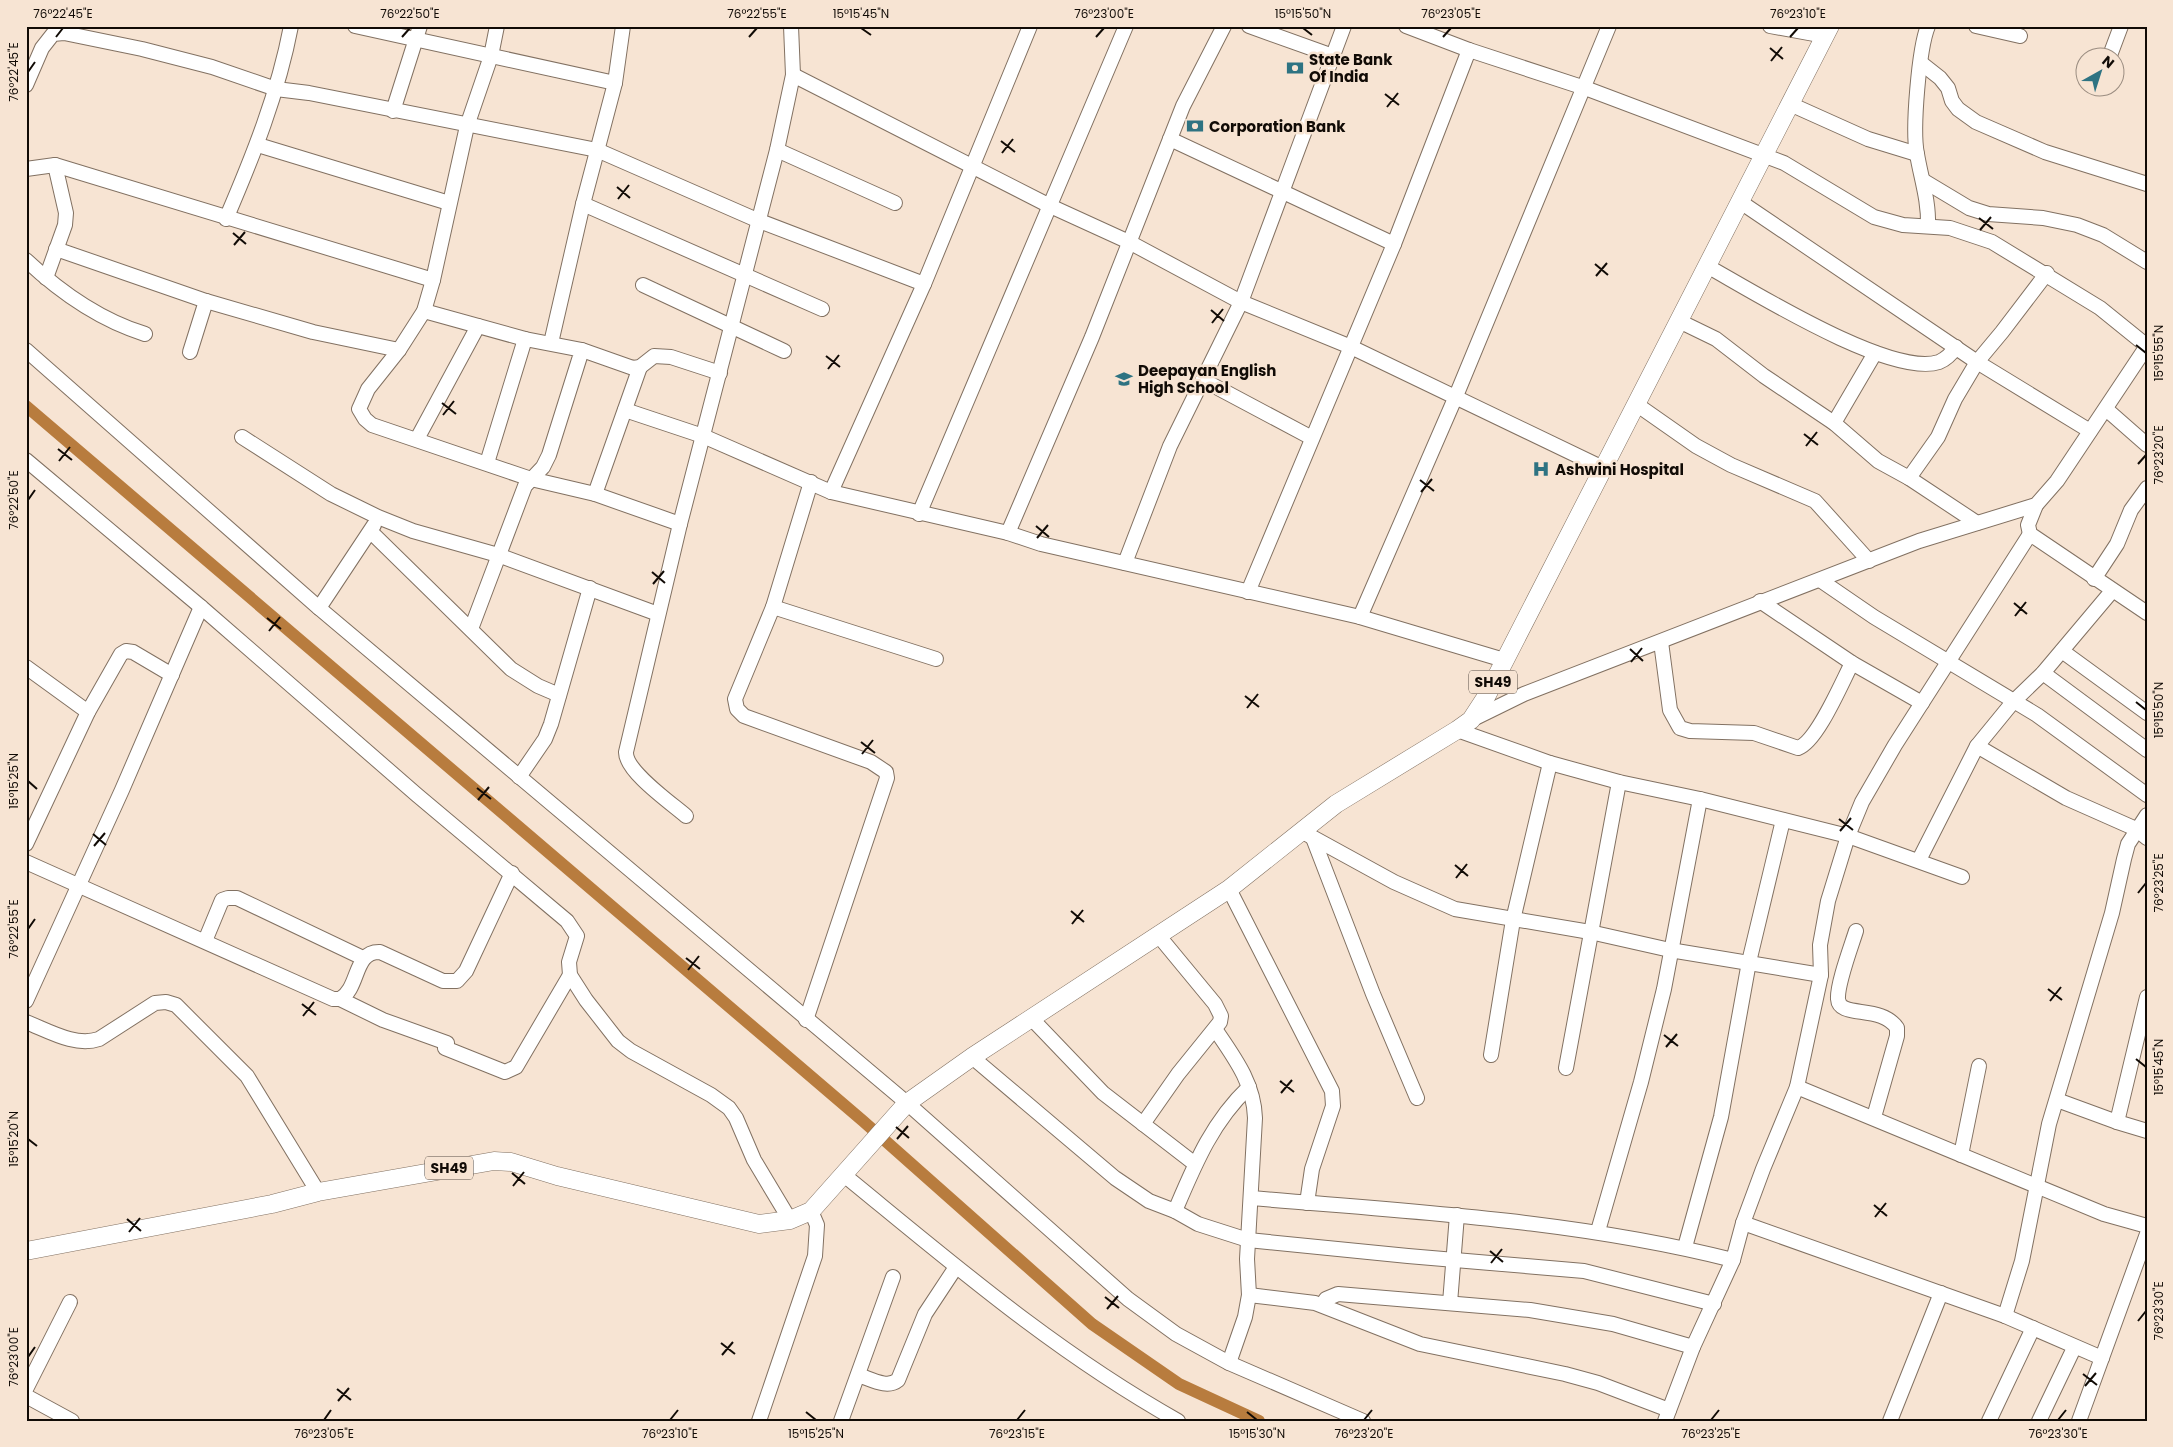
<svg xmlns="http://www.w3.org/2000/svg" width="2173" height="1447" font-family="Poppins,sans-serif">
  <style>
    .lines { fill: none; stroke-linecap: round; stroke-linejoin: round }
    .canal { stroke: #b87c3e; stroke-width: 12 }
    .minor-casing { stroke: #827162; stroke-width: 16 }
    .major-casing { stroke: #827162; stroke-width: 19 }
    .minor { stroke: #fff; stroke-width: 14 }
    .major { stroke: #fff; stroke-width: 18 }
    .ticks { fill: none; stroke: #110b06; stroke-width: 2 }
    .labels { text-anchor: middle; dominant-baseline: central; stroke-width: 5; stroke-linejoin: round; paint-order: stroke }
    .shield { fill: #f7e4d3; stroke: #564c44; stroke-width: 1 }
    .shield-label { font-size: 14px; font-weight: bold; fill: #110b06 }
    .poi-label { font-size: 15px; font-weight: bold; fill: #110b06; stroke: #f7e4d3; text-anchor: start }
    .neatline { fill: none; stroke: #110b06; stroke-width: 2 }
    .ticks-label { font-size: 12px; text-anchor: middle; fill: #110b06 }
  </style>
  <rect width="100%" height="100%" fill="#f7e4d3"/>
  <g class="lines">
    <polyline class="canal" points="26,406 863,1121 1092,1324 1179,1384 1259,1421"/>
    <g class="minor-casing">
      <g id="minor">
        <polyline points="355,26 615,83"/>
        <polyline points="497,26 491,56 467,126 433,280 424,311 399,350 368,389 359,409 365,419 372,425 531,479 595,494 680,524"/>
        <polyline points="1249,26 1333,56"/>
        <polyline points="1406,26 1469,50 1585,88 1784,163 1874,217 1903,225 1950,228 1992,242 2100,308 2147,346 2057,481 2036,505 1919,541 1524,694 1471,720"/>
        <polyline points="1770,26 1825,36"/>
        <polyline points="1976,26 2020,36"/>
        <polyline points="2109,58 2121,26"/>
        <polyline points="1921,63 1940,78 1948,88 1952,101 1958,109 1976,122 2045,152 2147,184"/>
        <polyline points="793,75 1048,205 1129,242 1241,302 1351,347 1603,468"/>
        <polyline points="26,85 42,48 53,34 64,33 142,49 212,67 276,89 309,93 597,150 757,220 924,284"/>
        <polyline points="1790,104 1868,139 1917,154"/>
        <polyline points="393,111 420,26"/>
        <polyline points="1170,139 1394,244"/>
        <polyline points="258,145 449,203"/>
        <polyline points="777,150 895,203"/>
        <polyline points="26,169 55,165 433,280"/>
        <polyline points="1924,181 1969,208 1988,214 2043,218 2077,225 2103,235 2147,262"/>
        <polyline points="1739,201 1977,362 2090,431"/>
        <polyline points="583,204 822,309"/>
        <path d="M226,219C253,156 278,94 291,26"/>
        <path d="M1928,226C1929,201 1921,178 1917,154C1912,130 1919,48 1928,26"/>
        <polyline points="56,249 206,301 313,332 399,350"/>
        <path d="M26,260C60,292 100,320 145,334"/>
        <path d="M1707,266C1752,291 1891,378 1939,362C1946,359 1952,353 1956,347"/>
        <polyline points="46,278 65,225 66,213 55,165"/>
        <polyline points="643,285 784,351"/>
        <polyline points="424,311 525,339 582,350 549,455 543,467 525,486 471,629"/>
        <polyline points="1679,321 1716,339 1764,376 1834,423 1878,461 1909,478 1977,523"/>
        <polyline points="551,343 583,204 615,83 623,26"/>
        <polyline points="26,350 319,608 907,1103 1128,1299 1176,1334 1229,1363 1363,1421"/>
        <polyline points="582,350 633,368 640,367 654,356 671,357 720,373"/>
        <polyline points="190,352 206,301"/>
        <polyline points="1203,380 1312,438"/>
        <polyline points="1636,404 1696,446 1731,465 1815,501 1869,561"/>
        <polyline points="2106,409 2147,445"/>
        <polyline points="625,410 703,436 831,492 1008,533 1041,544 1360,617 1504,660"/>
        <polyline points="1834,423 1875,353"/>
        <polyline points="242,437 331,494 378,517 413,531 498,555 658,614"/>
        <polyline points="417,439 478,326"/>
        <polyline points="26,460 201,607 417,795 567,921 577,936 569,962 570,975 586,1000 618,1041 631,1051 711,1095 729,1108 736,1118 754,1160 790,1220"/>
        <polyline points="487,463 525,339"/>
        <polyline points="1909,478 1938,437 1955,399 1977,362 2002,332 2047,273"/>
        <polyline points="831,492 924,284 1030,26"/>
        <polyline points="595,494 640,367"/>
        <polyline points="2036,505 2028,525 2030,534 2147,613"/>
        <polyline points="919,514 1126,26"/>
        <polyline points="371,532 511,669 538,686 559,695"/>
        <polyline points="1008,533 1092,337 1183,106 1224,26"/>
        <polyline points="1125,563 1170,446 1241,302 1344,26"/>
        <polyline points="2094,579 2117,544 2131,510 2147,488"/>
        <polyline points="1820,580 1874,617 2037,715 2147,795"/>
        <polyline points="1248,592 1394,244 1469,50"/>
        <polyline points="1760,601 1852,663 1922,703"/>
        <polyline points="773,607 936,659"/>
        <polyline points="319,608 374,525"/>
        <polyline points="1360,617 1456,396 1609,26"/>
        <path d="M1661,642L1670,710L1680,728L1690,731L1754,733L1798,748C1817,742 1842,682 1852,663"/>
        <polyline points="2062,651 2147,713"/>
        <polyline points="26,667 88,712"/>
        <polyline points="2043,673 2147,750"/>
        <polyline points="1457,730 1550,763 1619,782 1700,799 1848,836 1962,877"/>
        <polyline points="1977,746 2066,798 2136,829 2147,838"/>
        <polyline points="519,777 545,739 551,724 590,588"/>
        <path d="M686,816C671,803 625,771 626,752L680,524L777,150L793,75L791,26"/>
        <polyline points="1301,831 1394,882 1455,909 1590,932 1670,950 1821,975"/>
        <polyline points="1313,838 1373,994 1417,1098"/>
        <polyline points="26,844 88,712 121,654 126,651 133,652 172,675"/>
        <polyline points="1919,860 1977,746 2013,702 2043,673 2112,591"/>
        <path d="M26,862L333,999H340C360,988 353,951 380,952L443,981H457L466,971L512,873"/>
        <polyline points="1229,889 1332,1091 1333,1106 1312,1169 1307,1203"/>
        <path d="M1856,931C1851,947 1837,984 1838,999C1839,1019 1881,1004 1897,1028V1036L1874,1117"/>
        <polyline points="205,941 222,900 228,898 237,898 363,958"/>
        <polyline points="340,999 383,1020 447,1043"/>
        <polyline points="26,1001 122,790 201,607"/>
        <polyline points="1032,1019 1103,1093 1195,1164"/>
        <polyline points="806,1020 887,778 886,772 871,762 744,716 737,709 735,699 773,607 811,482"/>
        <path d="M26,1022C49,1031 75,1047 99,1039L155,1003L166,1002L176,1005L247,1076L318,1192"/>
        <path d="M1215,1029C1234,1057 1254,1083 1255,1118L1247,1259L1249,1295L1245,1317L1229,1363"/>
        <polyline points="445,1048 505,1072 516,1067 570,975"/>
        <polyline points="1491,1055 1513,920 1550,763"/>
        <polyline points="972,1057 1115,1178 1149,1201 1175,1211 1198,1224 1248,1240 1408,1256 1584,1271 1714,1304"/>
        <polyline points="1566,1068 1619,782"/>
        <polyline points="1797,1087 2104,1214 2147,1226"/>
        <polyline points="2057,1100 2117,1122 2147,1131"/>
        <polyline points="2117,1122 2147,997"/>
        <polyline points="1143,1124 1178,1074 1220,1022 1221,1016 1215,1004 1158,935"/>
        <polyline points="1961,1155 1979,1066"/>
        <path d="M844,1175C953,1264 1055,1352 1178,1421"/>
        <path d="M1251,1198C1413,1212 1575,1220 1733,1260"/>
        <path d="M1175,1211C1195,1164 1212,1122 1249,1087"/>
        <polyline points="1743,1223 2005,1316 2102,1358"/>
        <polyline points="1598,1231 1641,1082 1664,989 1700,799"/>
        <polyline points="1685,1247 1721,1117 1749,962 1783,820"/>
        <polyline points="1249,1295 1315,1303 1420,1344 1565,1374 1598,1383 1669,1410"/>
        <polyline points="1450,1303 1457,1215"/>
        <polyline points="1322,1305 1326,1299 1338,1294 1530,1310 1613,1324 1693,1347"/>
        <polyline points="2005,1316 2022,1261 2049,1124 2112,913 2124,859 2128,844 2147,815"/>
        <path d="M858,1375C871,1379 887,1389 898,1380L925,1314L956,1267"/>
        <polyline points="26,1389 70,1302"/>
        <polyline points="26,1396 72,1421"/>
        <polyline points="759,1421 815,1256 817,1225 811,1211"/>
        <polyline points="841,1421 893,1277"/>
        <polyline points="1665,1421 1693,1347 1733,1260 1743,1223 1763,1169 1797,1087 1821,975 1820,945 1828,901 1848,836 1862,802 1895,745 2030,534"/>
        <polyline points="1890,1421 1941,1293"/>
        <polyline points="1989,1421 2033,1328"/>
        <polyline points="2039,1421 2074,1348"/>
        <polyline points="2079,1421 2147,1234"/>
      </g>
    </g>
    <g class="major-casing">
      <polyline id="major" points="26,1251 272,1204 318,1192 494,1161 511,1162 557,1176 759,1224 790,1220 811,1211 907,1103 972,1057 1229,889 1336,804 1457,730 1471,720 1486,697 1830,26"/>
    </g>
    <use href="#minor" class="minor"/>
    <use href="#major" class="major"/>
  </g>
  <path class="ticks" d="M861,28L871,35M1303,28L1312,35M56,37L63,28M402,37L410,28M749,37L757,28M1096,37L1104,28M1443,37L1451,28M1790,37L1798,28M1770,48L1783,59M1771,61L1782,47M28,72L35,62M1385,94L1399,105M1387,107L1398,93M1001,141L1015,152M1002,153L1013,139M617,187L630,198M618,199L629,185M1979,218L1993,229M1980,230L1991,217M233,233L246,244M234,245L245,232M1595,264L1608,275M1596,276L1607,263M1211,310L1224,321M1212,323L1223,309M2136,345L2146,353M826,356L840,367M828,369L839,355M442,403L456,414M443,415L454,401M1804,434L1818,445M1806,446L1817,432M58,449L72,460M59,461L70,447M2138,464L2146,455M1420,480L1434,491M1421,492L1432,479M28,500L35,490M1036,526L1049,537M1037,538L1048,525M652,572L665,583M653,584L664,571M2014,603L2027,614M2015,616L2026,602M267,618L281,629M269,631L280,617M1630,649L1643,661M1631,662L1642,648M1245,696L1259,707M2136,702L2146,710M1247,708L1258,694M861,742L875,753M862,754L873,740M28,781L37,789M477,788L491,799M478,800L489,787M1839,819L1853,830M1840,831L1851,818M93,834L106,845M94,846L105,833M1455,865L1468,876M1456,878L1467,864M2138,893L2146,883M1071,911L1084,922M1072,924L1083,910M28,929L35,919M686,958L700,969M688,970L699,956M2048,989L2062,1000M2050,1001L2061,987M302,1004L316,1015M303,1016L314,1002M1664,1035L1678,1046M1666,1047L1677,1034M2136,1059L2146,1067M1280,1081L1294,1092M1281,1093L1292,1080M896,1127L909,1138M28,1139L37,1146M897,1139L908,1126M512,1173L525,1184M513,1186L524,1172M1874,1205L1887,1216M1875,1217L1886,1203M127,1219L141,1231M129,1232L140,1218M1490,1251L1503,1262M1491,1263L1502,1249M1105,1297L1119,1308M1107,1309L1118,1296M2138,1321L2146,1311M721,1343L735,1354M722,1355L733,1342M28,1357L35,1347M2083,1374L2097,1385M2085,1386L2096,1373M337,1389L351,1400M338,1401L349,1388M806,1412L816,1420M1247,1412L1257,1420M324,1420L331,1410M670,1420L678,1410M1017,1420L1025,1410M1364,1420L1372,1410M1711,1420L1719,1410M2058,1420L2066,1410"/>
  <defs>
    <g id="bank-bare" transform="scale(1.35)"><path d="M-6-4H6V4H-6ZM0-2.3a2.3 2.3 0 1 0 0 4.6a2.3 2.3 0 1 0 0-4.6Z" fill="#2e7382" stroke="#f7e4d3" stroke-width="2.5" paint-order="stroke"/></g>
    <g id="school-bare" transform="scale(1.35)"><path d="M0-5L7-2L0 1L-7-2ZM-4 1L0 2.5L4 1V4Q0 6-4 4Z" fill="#2e7382" stroke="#f7e4d3" stroke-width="2.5" paint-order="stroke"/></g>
    <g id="hospital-bare" transform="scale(1.35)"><path d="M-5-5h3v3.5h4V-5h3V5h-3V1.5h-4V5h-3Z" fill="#2e7382" stroke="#f7e4d3" stroke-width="2.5" paint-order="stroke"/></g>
  </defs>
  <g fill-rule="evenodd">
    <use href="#bank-bare" x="1295" y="68"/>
    <use href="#bank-bare" x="1195" y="126"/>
    <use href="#school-bare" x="1124" y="379"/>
    <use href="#hospital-bare" x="1541" y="469"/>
  </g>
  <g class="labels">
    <g class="shield">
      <rect x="1469" y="670.5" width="48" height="23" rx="4"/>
      <rect x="425" y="1156.5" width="48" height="23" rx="4"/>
    </g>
    <g class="shield-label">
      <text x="1493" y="682">SH49</text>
      <text x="449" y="1168">SH49</text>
    </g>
    <g class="poi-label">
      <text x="1309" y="59">State Bank<tspan x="1309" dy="17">Of India</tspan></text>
      <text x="1209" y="126">Corporation Bank</text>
      <text x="1138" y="370">Deepayan English<tspan x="1138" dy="17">High School</tspan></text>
      <text x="1555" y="469">Ashwini Hospital</text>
    </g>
  </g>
  <rect width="2173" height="1447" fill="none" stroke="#f7e4d3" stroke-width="55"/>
  <g transform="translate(2100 72) rotate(39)"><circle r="24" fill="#f7e4d3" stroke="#9b8d81"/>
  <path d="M0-4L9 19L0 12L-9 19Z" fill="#2e7382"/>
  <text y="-8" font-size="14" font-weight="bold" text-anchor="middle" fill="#110b06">N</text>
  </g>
  <rect x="28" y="28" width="2118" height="1392" class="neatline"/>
  <g class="ticks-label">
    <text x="63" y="18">76°22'45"E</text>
    <text x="410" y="18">76°22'50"E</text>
    <text x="757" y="18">76°22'55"E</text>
    <text x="861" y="18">15°15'45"N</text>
    <text x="1104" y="18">76°23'00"E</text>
    <text x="1303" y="18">15°15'50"N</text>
    <text x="1451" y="18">76°23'05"E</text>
    <text x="1798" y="18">76°23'10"E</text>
    <text transform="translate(14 72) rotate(-90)" y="4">76°22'45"E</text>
    <text transform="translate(2159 353) rotate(-90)" y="4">15°15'55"N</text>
    <text transform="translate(2159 455) rotate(-90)" y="4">76°23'20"E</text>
    <text transform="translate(14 500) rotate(-90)" y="4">76°22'50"E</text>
    <text transform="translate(2159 710) rotate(-90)" y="4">15°15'50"N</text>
    <text transform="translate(14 781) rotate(-90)" y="4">15°15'25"N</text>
    <text transform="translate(2159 883) rotate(-90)" y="4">76°23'25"E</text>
    <text transform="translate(14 929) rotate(-90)" y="4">76°22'55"E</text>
    <text transform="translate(2159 1067) rotate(-90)" y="4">15°15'45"N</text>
    <text transform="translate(14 1139) rotate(-90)" y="4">15°15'20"N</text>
    <text transform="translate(2159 1311) rotate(-90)" y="4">76°23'30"E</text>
    <text transform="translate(14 1357) rotate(-90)" y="4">76°23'00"E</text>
    <text x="324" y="1438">76°23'05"E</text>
    <text x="670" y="1438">76°23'10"E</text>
    <text x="816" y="1438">15°15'25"N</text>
    <text x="1017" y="1438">76°23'15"E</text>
    <text x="1257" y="1438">15°15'30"N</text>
    <text x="1364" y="1438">76°23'20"E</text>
    <text x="1711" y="1438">76°23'25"E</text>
    <text x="2058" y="1438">76°23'30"E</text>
  </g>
</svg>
